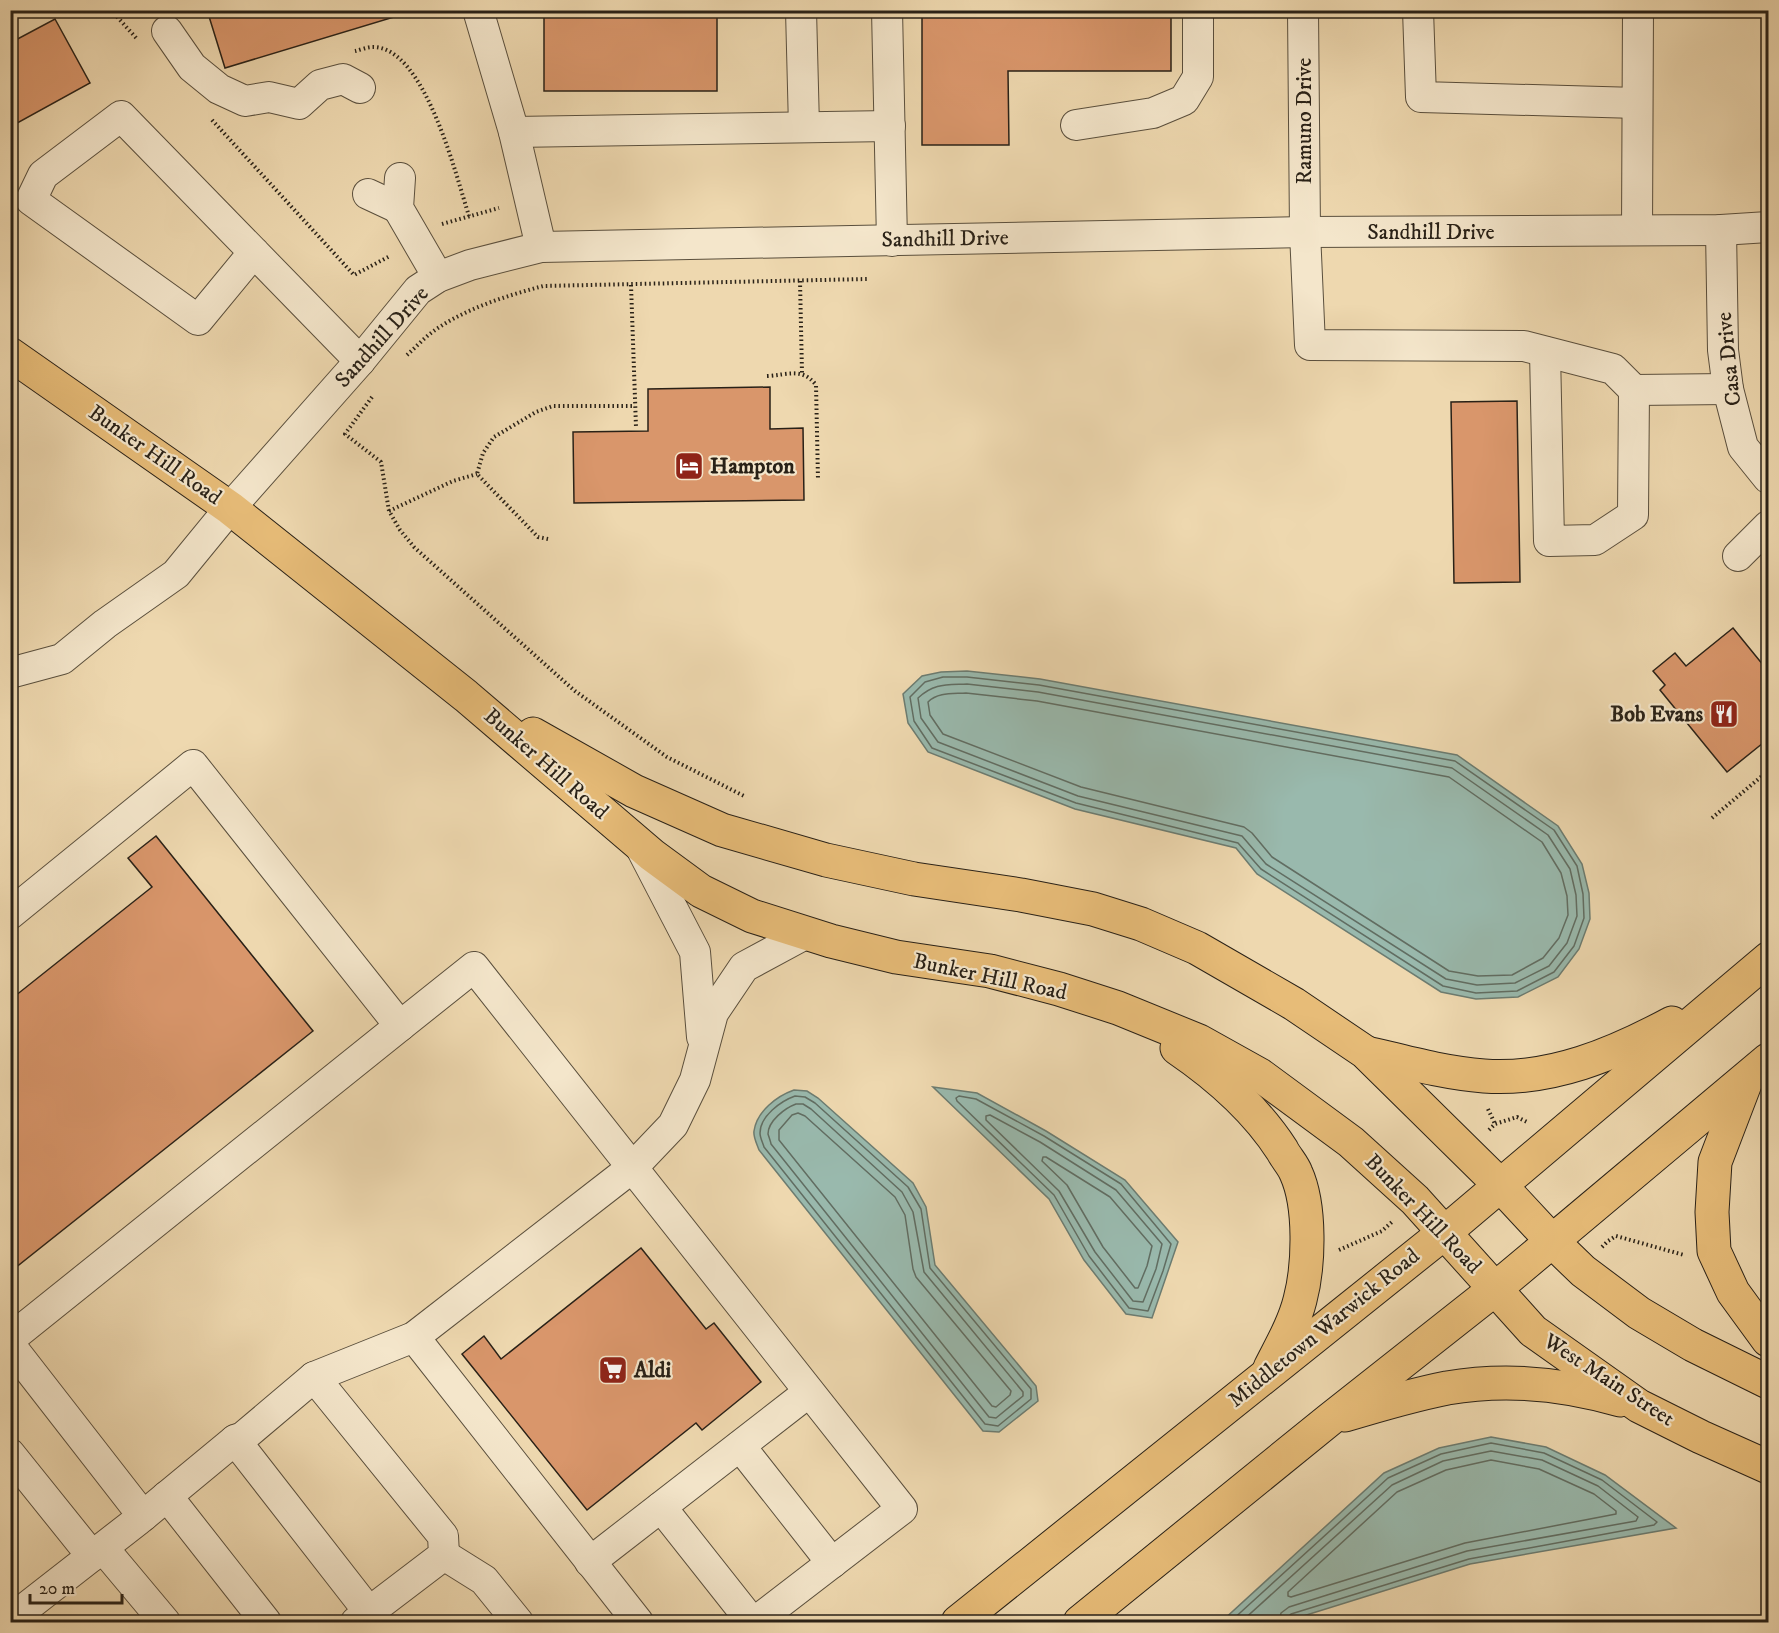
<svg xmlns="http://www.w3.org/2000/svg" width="1779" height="1633" font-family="'IM FELL DW Pica',serif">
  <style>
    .water { fill: #99b9ad; stroke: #6c7c71; stroke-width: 1.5 }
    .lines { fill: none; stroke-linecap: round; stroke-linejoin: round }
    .shore { stroke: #616d62; stroke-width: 1.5 }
    .building { fill: #d9966b; stroke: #292117; stroke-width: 1.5 }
    .minor-casing { stroke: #5a4f3d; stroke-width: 32 }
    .major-casing { stroke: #292117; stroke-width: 35 }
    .path { stroke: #292117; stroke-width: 4; stroke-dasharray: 1.5 3; stroke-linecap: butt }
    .minor { stroke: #f4e6cb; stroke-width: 30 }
    .major { stroke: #e7bc78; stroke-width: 33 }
    .labels { text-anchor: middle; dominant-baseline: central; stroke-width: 4.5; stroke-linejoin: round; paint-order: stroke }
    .street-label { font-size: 22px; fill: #292117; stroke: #f4e6cb }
    .poi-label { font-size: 22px; font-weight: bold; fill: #292117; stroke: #f4e6cb; text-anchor: start }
  </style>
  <rect width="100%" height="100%" fill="#eed8af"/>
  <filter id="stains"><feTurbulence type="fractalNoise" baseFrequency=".00333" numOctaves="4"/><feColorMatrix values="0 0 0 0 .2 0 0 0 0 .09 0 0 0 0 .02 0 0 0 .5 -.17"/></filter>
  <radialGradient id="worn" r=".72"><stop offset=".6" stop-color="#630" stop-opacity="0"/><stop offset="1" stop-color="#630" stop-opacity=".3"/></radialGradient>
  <g class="water">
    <polygon points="967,671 1040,679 1457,755 1558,826 1582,864 1589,893 1590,919 1579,949 1558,977 1518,997 1476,999 1441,992 1257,874 1236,848 1075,809 928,752 908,723 903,694 922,676 941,672"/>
    <polygon points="933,1087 977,1093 1046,1131 1125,1180 1178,1242 1152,1318 1126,1314 1084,1260 1049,1199"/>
    <path d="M794,1090L807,1091L818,1098L913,1183L926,1207L935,1265L1036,1386L1038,1401L999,1432L983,1431L759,1150C757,1144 753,1137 754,1131C757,1111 777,1096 794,1090Z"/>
    <polygon points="1491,1437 1546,1447 1605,1475 1676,1528 1470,1564 1284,1622 1221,1622 1384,1473 1439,1448"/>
  </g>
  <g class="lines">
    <g class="shore">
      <polygon points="943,677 967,677 1039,685 1455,761 1554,830 1577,866 1583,894 1584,918 1574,946 1554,972 1517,991 1476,993 1443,986 1261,869 1238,843 1076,803 932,748 914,721 910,697 925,682"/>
      <path d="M967,684L1038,692L1452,768L1548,835L1570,869L1576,895L1577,916L1567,943L1549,966L1515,983L1477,985L1446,979L1266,864L1242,836L1078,796L938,742L921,718L918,698C934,683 946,685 967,684Z"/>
      <path d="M966,693L1037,701L1449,777L1542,842L1561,873L1567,896L1568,915L1559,938L1543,958L1512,975L1478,976L1449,971L1272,857L1252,833L1244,827L1081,787L943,734L930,715L928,702C938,692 953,694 966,693Z"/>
      <path d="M795,1096L805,1097L815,1103L908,1187L921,1209L930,1268L1031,1389V1399L998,1426L985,1424L764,1147C763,1143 760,1138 760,1133C760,1116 781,1101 795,1096Z"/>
      <polygon points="959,1096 976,1099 1044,1136 1121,1184 1171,1244 1163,1271 1148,1311 1129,1308 1089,1256 1054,1195 957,1101 956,1098"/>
      <path d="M796,1104H803L811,1109L902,1192L913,1212L924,1272L1023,1392V1396L996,1418L989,1417L771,1144C771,1143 768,1134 768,1134C768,1121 785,1108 796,1104Z"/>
      <polygon points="798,1113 805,1116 895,1197 905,1215 913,1269 916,1277 1011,1391 1010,1395 996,1407 992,1406 779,1140 779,1130 792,1115"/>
      <polygon points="990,1115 1040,1142 1116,1190 1162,1244 1156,1269 1143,1302 1133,1301 1095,1252 1059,1191 986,1120 986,1116"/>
      <polygon points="1043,1157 1046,1157 1110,1197 1152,1246 1147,1266 1138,1288 1135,1288 1103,1247 1067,1185 1042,1161"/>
      <polygon points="1491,1460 1539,1469 1594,1494 1616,1511 1616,1514 1465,1543 1291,1597 1288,1596 1288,1592 1397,1492 1446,1470"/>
      <polyline points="1230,1622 1388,1478 1441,1454 1491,1443 1544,1453 1602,1480 1657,1522 1654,1525 1469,1559 1291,1614 1288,1617 1287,1622"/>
      <polyline points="1241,1622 1392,1485 1443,1461 1491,1451 1542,1460 1598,1486 1638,1517 1636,1521 1467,1551 1289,1607 1281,1613 1279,1622"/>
    </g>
  </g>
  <g class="building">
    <polygon points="207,10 393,10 394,17 225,68"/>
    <rect x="544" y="10" width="173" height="81"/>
    <polygon points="922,10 1171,10 1171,71 1008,71 1009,145 922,145"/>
    <polygon points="55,19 90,83 10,127 10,43"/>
    <polygon points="770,387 770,429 803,428 804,500 574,503 573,432 648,431 648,389"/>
    <polygon points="1517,401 1520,582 1454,583 1451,402"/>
    <polygon points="1733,628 1768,671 1768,739 1727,772 1660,690 1665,685 1653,671 1675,653 1686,666"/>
    <polygon points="156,836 313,1031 10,1272 10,1000 152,887 128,858"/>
    <polygon points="641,1248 706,1329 714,1323 761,1382 702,1430 696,1423 587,1510 462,1354 484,1336 501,1359"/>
  </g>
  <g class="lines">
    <g class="minor-casing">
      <g id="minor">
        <polyline points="478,10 514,132 541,247"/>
        <polyline points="801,10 804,127"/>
        <polyline points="887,10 892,241"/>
        <polyline points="1303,10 1305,232 1310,345 1524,346 1613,369 1634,390 1728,389"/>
        <polyline points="1418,10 1421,97 1637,103"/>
        <polyline points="167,31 192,67 219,89 245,101 269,97 299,104 320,85 343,79 360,88"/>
        <polyline points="1076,125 1153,113 1184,100 1198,77 1198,10"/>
        <polyline points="514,132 890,126"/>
        <polyline points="400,178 398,208 438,277"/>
        <polyline points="368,194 398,208"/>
        <polyline points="1637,230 1638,10"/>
        <polyline points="1721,230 1723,350 1728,389 1743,447 1768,478"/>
        <polyline points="254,252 198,320 31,200 43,175 121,116 360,361"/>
        <polyline points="1545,352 1549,541 1595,540 1633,515 1634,390"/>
        <polyline points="1738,556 1768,526"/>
        <polyline points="10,673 62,659 105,624 176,574 230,508 360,361 418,290 438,277 470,265 541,247 1305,232 1721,230 1768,227"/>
        <polyline points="639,844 695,952 702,1037"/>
        <polyline points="10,914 193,765 400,1026 10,1339"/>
        <polyline points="400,1026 474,967 902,1509 755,1622"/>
        <polyline points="414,1337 638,1622"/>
        <polyline points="10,1345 143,1516"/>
        <polyline points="314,1377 443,1536 444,1555 356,1622"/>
        <polyline points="235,1440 369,1612"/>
        <polyline points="740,1446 832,1563"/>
        <polyline points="10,1454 92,1556"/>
        <polyline points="167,1496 266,1622"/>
        <polyline points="661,1507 752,1622"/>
        <polyline points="103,1548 165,1622"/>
        <polyline points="444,1555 484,1580 518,1622"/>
        <polyline points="590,1562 809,1392"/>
        <polyline points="10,1620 137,1521 235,1440 243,1437 314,1377 414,1337 633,1167 673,1125 695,1080 713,1013 744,967 807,933"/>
      </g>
    </g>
    <g class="major-casing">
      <g id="major">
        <polyline points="10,354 230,508 466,696 652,855 701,891 752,916 831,941 896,957 990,971 1059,989 1118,1008 1199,1041 1260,1075 1351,1142 1415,1200 1533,1331 1639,1406 1701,1437 1768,1467"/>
        <polyline points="533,734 634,791 722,830 826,860 914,879 1021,895 1093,909 1141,924 1197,948 1294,1004 1365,1052 1500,1185 1552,1241 1583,1271 1639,1313 1693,1345 1768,1382"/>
        <path d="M1177,1048C1218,1076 1255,1108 1282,1150C1286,1158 1293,1165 1296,1173C1311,1206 1309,1266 1300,1300C1294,1324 1281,1346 1270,1368"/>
        <path d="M1367,1053C1405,1062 1444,1073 1484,1076C1551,1081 1614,1054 1672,1023"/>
        <polyline points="1746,1081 1715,1162 1712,1212 1714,1251 1733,1292 1768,1340"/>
        <path d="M1345,1415C1378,1405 1412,1395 1447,1388C1505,1378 1565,1384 1620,1400"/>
        <polyline points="958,1622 1444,1233 1768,959"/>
        <polyline points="1080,1622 1329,1420 1495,1289 1768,1060"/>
      </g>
    </g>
    <g class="path">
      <polyline points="111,10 138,40"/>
      <path d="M355,51C360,50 367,47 373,47C425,47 456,176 469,216"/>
      <polyline points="212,120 354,275 390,256"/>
      <polyline points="442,224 499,208"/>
      <polyline points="800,281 802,373"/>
      <polyline points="631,285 636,427"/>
      <path d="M407,355C416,347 425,337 435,330C467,308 506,296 543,286L867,279"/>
      <path d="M767,376C788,375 802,367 816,385L818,480"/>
      <polyline points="372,397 345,434 381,462 389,511 400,530 414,547 575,691 667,757 746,797"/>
      <polyline points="389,511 453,481 477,474"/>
      <polyline points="548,539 538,537 477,474 483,453 494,437 536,412 553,406 635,406"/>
      <polyline points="1712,818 1768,771"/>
      <polyline points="1488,1109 1495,1124"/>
      <polyline points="1489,1130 1495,1124 1517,1117 1527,1122"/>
      <polyline points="1602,1247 1608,1241 1616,1236 1684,1255"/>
      <polyline points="1339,1250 1382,1231 1392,1222"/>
    </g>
    <use href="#minor" class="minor"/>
    <use href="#major" class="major"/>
  </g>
  <defs>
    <g id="hotel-square" transform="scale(1.5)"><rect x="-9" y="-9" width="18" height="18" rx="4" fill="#8f2418" stroke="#f4e6cb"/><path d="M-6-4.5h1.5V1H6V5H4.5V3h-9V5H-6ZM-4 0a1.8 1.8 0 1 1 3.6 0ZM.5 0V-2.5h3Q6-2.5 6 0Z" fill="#fff"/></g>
    <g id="restaurant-square" transform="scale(1.5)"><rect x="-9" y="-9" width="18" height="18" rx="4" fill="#8f2418" stroke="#f4e6cb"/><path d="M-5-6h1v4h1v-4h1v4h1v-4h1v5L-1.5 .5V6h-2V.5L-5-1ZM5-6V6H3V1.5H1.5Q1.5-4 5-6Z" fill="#fff"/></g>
    <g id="supermarket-square" transform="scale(1.5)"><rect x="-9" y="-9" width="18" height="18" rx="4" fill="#8f2418" stroke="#f4e6cb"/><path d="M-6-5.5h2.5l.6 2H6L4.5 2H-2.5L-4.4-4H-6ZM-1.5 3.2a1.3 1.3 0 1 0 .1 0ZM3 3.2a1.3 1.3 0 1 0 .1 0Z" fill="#fff"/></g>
  </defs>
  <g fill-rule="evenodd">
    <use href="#hotel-square" x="689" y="466"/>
    <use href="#restaurant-square" x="1724" y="714"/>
    <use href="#supermarket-square" x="613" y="1370"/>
  </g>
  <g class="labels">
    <g class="street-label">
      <text transform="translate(1304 121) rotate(-90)">Ramuno Drive</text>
      <text x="1431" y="232">Sandhill Drive</text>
      <text transform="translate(945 239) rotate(-1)">Sandhill Drive</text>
      <text transform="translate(382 337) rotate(-48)">Sandhill Drive</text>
      <text transform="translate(1729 359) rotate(-96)">Casa Drive</text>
      <text transform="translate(155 455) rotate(35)">Bunker Hill Road</text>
      <text transform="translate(546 764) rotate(41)">Bunker Hill Road</text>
      <text transform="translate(990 977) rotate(12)">Bunker Hill Road</text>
      <text transform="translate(1423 1214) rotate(46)">Bunker Hill Road</text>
      <text transform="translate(1324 1328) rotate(-39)">Middletown Warwick Road</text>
      <text transform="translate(1609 1380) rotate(33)">West Main Street</text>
    </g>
    <g class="poi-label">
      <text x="710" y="466">Hampton</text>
      <text x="1703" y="714" text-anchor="end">Bob Evans</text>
      <text x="634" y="1370">Aldi</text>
    </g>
  </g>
  <rect width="1779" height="1633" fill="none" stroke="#eed8af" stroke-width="36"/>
  <rect x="12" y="12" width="1755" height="1609" fill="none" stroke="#292117" stroke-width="3"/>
  <rect x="18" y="18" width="1743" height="1597" fill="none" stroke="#292117" stroke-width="1.5"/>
  <path d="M30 1594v9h92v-9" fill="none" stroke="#292117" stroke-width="3"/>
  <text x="39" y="1594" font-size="18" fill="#292117" stroke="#f4e6cb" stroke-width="4.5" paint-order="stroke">20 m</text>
  <rect width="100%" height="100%" filter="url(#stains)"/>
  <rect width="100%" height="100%" fill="url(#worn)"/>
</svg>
